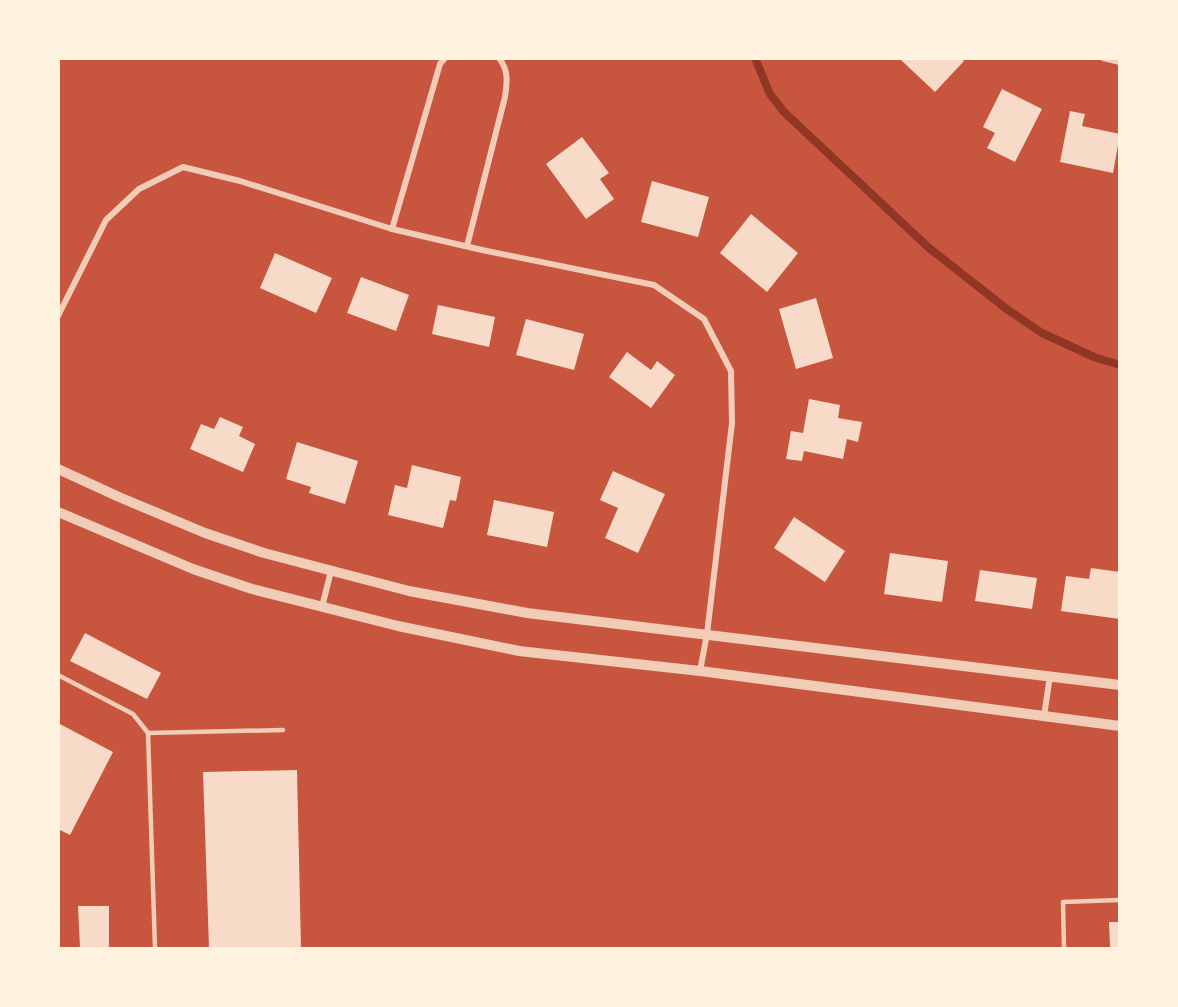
<svg xmlns="http://www.w3.org/2000/svg" width="1178" height="1007" font-family="'Exo 2',sans-serif">
  <style>
    .lines { fill: none; stroke-linecap: round; stroke-linejoin: round }
    .stream { stroke: #8f3625; stroke-width: 8 }
    .building { fill: #f7dbc8 }
    .service { stroke: #f1ccb7; stroke-width: 4.5 }
    .minor { stroke: #f1ccb7; stroke-width: 6 }
    .tertiary { stroke: #f1ccb7; stroke-width: 10 }
  </style>
  <rect width="100%" height="100%" fill="#c8553d"/>
  <g class="lines">
    <polyline class="stream" points="755,58 770,94 784,112 929,248 1008,310 1042,333 1094,357 1120,365"/>
  </g>
  <g class="building">
    <polygon points="903,58 961,58 964,61 935,92 901,60"/>
    <polygon points="1002,89 1042,109 1015,162 987,148 995,133 983,127"/>
    <polygon points="1070,111 1085,114 1082,126 1120,134 1113,173 1060,162"/>
    <polygon points="582,137 609,173 600,179 614,199 586,219 546,164"/>
    <polygon points="652,181 709,197 698,237 641,222"/>
    <polygon points="751,214 798,253 767,292 720,253"/>
    <polygon points="275,253 332,278 316,313 260,288"/>
    <polygon points="361,277 409,295 396,331 347,313"/>
    <polygon points="816,298 833,358 796,369 779,309"/>
    <polygon points="438,305 495,317 489,347 432,334"/>
    <polygon points="526,319 584,334 574,370 516,355"/>
    <polygon points="627,352 651,370 657,361 675,375 651,408 609,377"/>
    <polygon points="809,399 840,405 838,418 862,422 858,442 847,439 843,459 804,451 802,461 786,459 791,431 803,433"/>
    <polygon points="220,417 243,427 239,436 255,444 243,472 190,449 201,424 214,429"/>
    <polygon points="297,442 358,461 345,504 309,493 311,487 286,479"/>
    <polygon points="412,465 461,477 456,501 450,500 443,528 388,515 395,485 407,488"/>
    <polygon points="613,471 665,494 638,553 605,538 618,508 600,500"/>
    <polygon points="494,500 554,512 547,547 487,535"/>
    <polygon points="794,517 845,551 825,582 774,548"/>
    <polygon points="890,553 948,561 942,602 884,594"/>
    <polygon points="1091,568 1120,572 1120,619 1061,611 1066,576 1089,579"/>
    <polygon points="980,570 1037,578 1032,609 975,601"/>
    <polygon points="85,633 161,673 147,699 70,661"/>
    <polygon points="58,723 113,752 70,835 58,829"/>
    <polygon points="297,770 301,948 209,948 203,772"/>
    <polygon points="78,906 109,906 109,948 80,948"/>
    <polygon points="1109,922 1120,922 1120,948 1110,948"/>
  </g>
  <g class="lines">
    <g class="service">
      <polyline points="58,675 133,714 148,733"/>
      <polyline points="155,948 148,733 283,730"/>
      <polyline points="1064,948 1063,902 1120,900"/>
    </g>
    <g class="minor">
      <polyline points="1103,58 1120,62"/>
      <polyline points="392,229 440,64 445,58"/>
      <path d="M467,246L505,97C507,82 509,71 499,58"/>
      <polyline points="58,316 106,220 139,189 183,167 240,181 392,229 482,250 654,285 704,319 731,371 732,423 707,634 700,671"/>
      <polyline points="322,607 331,571"/>
      <polyline points="1044,716 1050,676"/>
    </g>
    <g class="tertiary">
      <polyline points="58,469 119,497 205,533 264,553 409,591 527,613 1120,685"/>
      <polyline points="58,512 193,569 252,589 398,626 519,651 700,671 1120,726"/>
    </g>
  </g>
  <rect width="1178" height="1007" fill="none" stroke="#fff3e0" stroke-width="120"/>
</svg>
